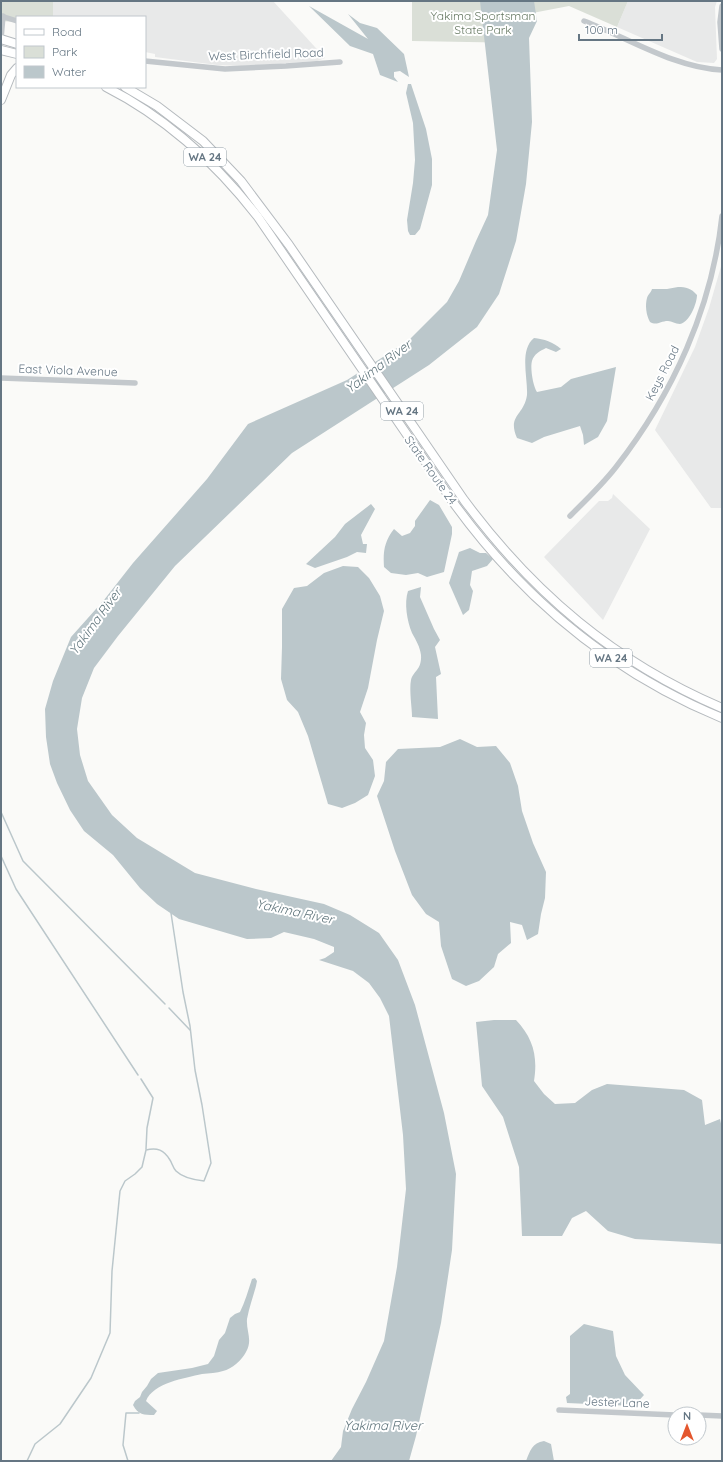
<svg xmlns="http://www.w3.org/2000/svg" width="723" height="1462" font-family="Quicksand,sans-serif">
  <style>
    .built { fill: #e8e9e9 }
    .green { fill: #dadfd7 }
    .water { fill: #bbc7cb }
    .lines { fill: none; stroke-linecap: round; stroke-linejoin: round }
    .stream { stroke: #bbc7cb; stroke-width: 1.5 }
    .primary-casing { stroke: #b5babe; stroke-width: 10 }
    .street { stroke: #c3c8cc; stroke-width: 5.5 }
    .primary { stroke: #fff; stroke-width: 8 }
    .labels { text-anchor: middle; dominant-baseline: central; stroke-width: 4; stroke-linejoin: round; paint-order: stroke }
    .shield { fill: #fff; stroke: #939fa8; stroke-width: 1 }
    .shield-label { font-size: 11px; font-weight: bold; fill: #657683 }
    .park-label { font-size: 12px; fill: #687a64; stroke: #fff }
    .street-label { font-size: 12px; fill: #657683; stroke: #fff }
    .water-label { font-size: 13px; font-style: italic; fill: #60757c; stroke: #fff }
  </style>
  <rect width="100%" height="100%" fill="#fafaf8"/>
  <g class="built">
    <polygon points="53,1 273,1 325,58 317,61 241,66 217,65 155,57 155,54 145,52 145,17 53,17"/>
    <polygon points="628,1 717,1 715,7 717,59 714,63 697,62 617,27"/>
    <polygon points="722,263 722,508 711,508 655,430 695,347 709,308"/>
    <polygon points="613,494 650,529 603,620 544,557 599,501 608,501 612,498"/>
  </g>
  <g class="green">
    <polygon points="1,1 53,1 53,17 17,17 17,22 1,21"/>
    <polygon points="412,1 628,1 617,27 569,6 522,15 523,43 412,41"/>
  </g>
  <g class="water">
    <polygon points="480,1 534,1 537,21 529,38 532,122 526,184 516,241 499,294 477,327 429,365 292,453 175,566 118,636 94,668 82,698 77,729 80,755 88,781 112,815 137,838 195,873 256,889 324,904 350,915 379,933 398,960 415,1005 433,1072 444,1113 456,1174 452,1250 441,1323 416,1436 409,1461 331,1461 341,1447 343,1431 352,1409 366,1382 384,1341 397,1267 406,1189 403,1135 389,1016 380,998 369,983 353,971 319,960 325,958 334,952 334,947 314,939 284,932 271,938 247,939 179,919 157,904 140,888 113,855 84,831 70,810 57,783 50,764 46,737 45,709 53,681 71,637 104,600 133,563 207,479 248,424 347,380 408,341 447,302 459,281 476,241 488,215 497,150"/>
    <polygon points="309,6 368,39 348,14 360,23 377,28 404,54 409,77 400,71 394,72 394,77 398,82 380,75 373,54 350,46"/>
    <polygon points="408,84 411,84 426,129 432,159 432,185 420,229 415,235 410,235 408,231 407,220 413,183 415,160 413,123 406,93"/>
    <path d="M678,287C686,287 691,288 697,295C697,303 690,322 680,324C675,324 672,321 668,321C660,321 657,326 650,322C646,315 645,305 647,298C648,294 651,293 652,289H667Z"/>
    <path d="M534,338C544,339 553,342 561,349L556,352L546,348C540,351 534,354 532,361C530,368 533,386 537,392L561,387L571,379L616,367L607,421L598,437L584,445L583,435L580,426L544,437L532,443L517,438C507,415 524,416 527,395C528,378 519,350 534,338Z"/>
    <path d="M430,500L439,505L452,527V534L444,572L427,577L418,573L406,575L391,573L384,567C383,552 384,542 394,529L402,536L410,533L415,526V521Z"/>
    <polygon points="371,504 375,509 361,535 363,544 367,544 366,553 357,552 347,557 315,568 306,564 335,537 345,524"/>
    <polygon points="470,548 480,553 486,553 493,559 487,566 472,571 470,585 473,591 469,610 463,615 449,583 459,552"/>
    <polygon points="343,566 358,567 369,578 380,596 384,611 377,640 368,688 360,712 366,723 364,735 365,748 373,760 375,776 368,795 355,803 342,808 328,804 308,736 298,712 287,700 281,679 282,647 282,609 294,588 307,586 324,573"/>
    <path d="M421,587L420,597L434,629L440,640L435,647L441,674L436,677L438,719L412,717C412,708 409,690 411,680C413,671 422,670 421,655C420,647 416,640 412,633C407,621 404,603 408,591Z"/>
    <polygon points="460,739 477,747 496,746 510,763 518,786 522,811 533,843 546,872 545,898 541,914 538,934 527,940 522,925 510,922 511,943 498,954 494,967 479,981 466,986 452,979 441,946 439,922 426,914 412,895 395,851 377,796 384,781 386,762 398,749 440,747"/>
    <path d="M494,1020H516C533,1038 538,1056 534,1081L544,1094L555,1104L575,1103L592,1090L607,1084L684,1090L702,1100L705,1125L720,1119L722,1128V1244L635,1239L608,1231L586,1211L572,1218L562,1236H522L519,1167L503,1117L482,1086L476,1022Z"/>
    <path d="M255,1278L257,1281L256,1286C253,1297 249,1308 247,1319C246,1331 253,1340 246,1352C242,1360 232,1369 223,1371C217,1373 209,1373 202,1374C185,1378 153,1383 146,1401L157,1411L154,1415C144,1415 138,1415 133,1405L135,1401L140,1397L142,1392L147,1386L151,1379L158,1373L192,1368L208,1364L214,1356L219,1340L225,1333L230,1318L235,1314L240,1312C245,1302 248,1291 252,1279Z"/>
    <polygon points="584,1324 613,1331 616,1356 625,1375 644,1395 634,1406 567,1403 566,1397 570,1394 570,1336"/>
    <path d="M544,1441L551,1444L554,1461H526C530,1451 532,1443 544,1441Z"/>
  </g>
  <g class="lines">
    <g class="stream">
      <polyline points="1,812 23,861 165,1004"/>
      <polyline points="1,856 16,889 138,1075"/>
      <polyline points="169,1008 190,1030"/>
      <polyline points="141,1079 153,1098 147,1128 146,1149"/>
      <path d="M27,1461L35,1444L60,1424L91,1378L110,1333L112,1271L120,1191L125,1181L135,1174L142,1167L146,1150C157,1147 164,1150 170,1160C172,1163 173,1168 176,1171C183,1178 195,1180 204,1181L211,1163L202,1105L195,1070L190,1026L183,992L171,913"/>
      <polyline points="128,1461 123,1445 126,1413 139,1413"/>
    </g>
    <g class="primary-casing">
      <g id="primary">
        <polyline points="1,39 17,44"/>
        <polyline points="1,50 17,54"/>
        <path d="M106,87C167,118 216,163 258,217L453,502C523,599 611,672 722,718"/>
        <path d="M125,87L157,106L203,141L241,181L289,245L464,500C533,593 614,662 722,708"/>
        <polyline points="1,100 11,75 17,68"/>
      </g>
    </g>
    <g class="street">
      <polyline points="722,6 720,22 722,49"/>
      <polyline points="1,16 17,21"/>
      <path d="M584,21C628,38 675,68 722,70"/>
      <polyline points="1,39 3,16"/>
      <polyline points="145,61 225,69 286,66 340,62"/>
      <polyline points="1,378 135,383"/>
      <path d="M570,516C586,500 602,485 616,467C673,394 712,308 722,216"/>
      <polyline points="559,1410 675,1415"/>
      <polyline points="699,1415 722,1416"/>
    </g>
    <use href="#primary" class="primary"/>
  </g>
  <g class="labels">
    <g class="shield">
      <rect x="184" y="148" width="42" height="18" rx="3"/>
      <rect x="381" y="402" width="42" height="18" rx="3"/>
      <rect x="590" y="649" width="42" height="18" rx="3"/>
    </g>
    <g class="shield-label">
      <text x="205" y="157">WA 24</text>
      <text x="402" y="411">WA 24</text>
      <text x="611" y="658">WA 24</text>
    </g>
    <g class="park-label">
      <text x="483" y="15">Yakima Sportsman<tspan x="483" dy="14">State Park</tspan></text>
    </g>
    <g class="street-label">
      <text transform="translate(266 54) rotate(-2)">West Birchfield Road</text>
      <text transform="translate(68 370) rotate(2)">East Viola Avenue</text>
      <text transform="translate(662 373) rotate(-63)">Keys Road</text>
      <text transform="translate(431 470) rotate(55)">State Route 24</text>
      <text transform="translate(617 1402) rotate(2)">Jester Lane</text>
    </g>
    <g class="water-label">
      <text transform="translate(378 366) rotate(-37)">Yakima River</text>
      <text transform="translate(95 621) rotate(-54)">Yakima River</text>
      <text transform="translate(295 911) rotate(12)">Yakima River</text>
      <text x="383" y="1425">Yakima River</text>
    </g>
  </g>
  <rect width="723" height="1462" fill="none" stroke="#657683" stroke-width="4"/>
  <rect x="16" y="16" width="130" height="72" fill="#ffffff" stroke="#c1c8cd"/>
  <rect x="24" y="29" width="20" height="6" fill="#ffffff" stroke="#c1c8cd"/>
  <text x="52" y="36" font-size="12" fill="#657683">Road</text>
  <rect x="24" y="46" width="20" height="12" fill="#dadfd7" stroke="#c1c8cd"/>
  <text x="52" y="56" font-size="12" fill="#657683">Park</text>
  <rect x="24" y="66" width="20" height="12" fill="#bbc7cb" stroke="#c1c8cd"/>
  <text x="52" y="76" font-size="12" fill="#657683">Water</text>
  <g transform="translate(687 1426)"><circle r="19" fill="#ffffff" stroke="#c1c8cd"/>
  <path d="M0-3L7 15L0 10L-7 15Z" fill="#e4572e"/>
  <text y="-6" font-size="11" font-weight="bold" text-anchor="middle" fill="#657683">N</text>
  </g>
  <path d="M579 34v6h83v-6" fill="none" stroke="#657683" stroke-width="2"/>
  <text x="585" y="34" font-size="12" fill="#657683" stroke="#ffffff" stroke-width="3" paint-order="stroke">100 m</text>
</svg>
